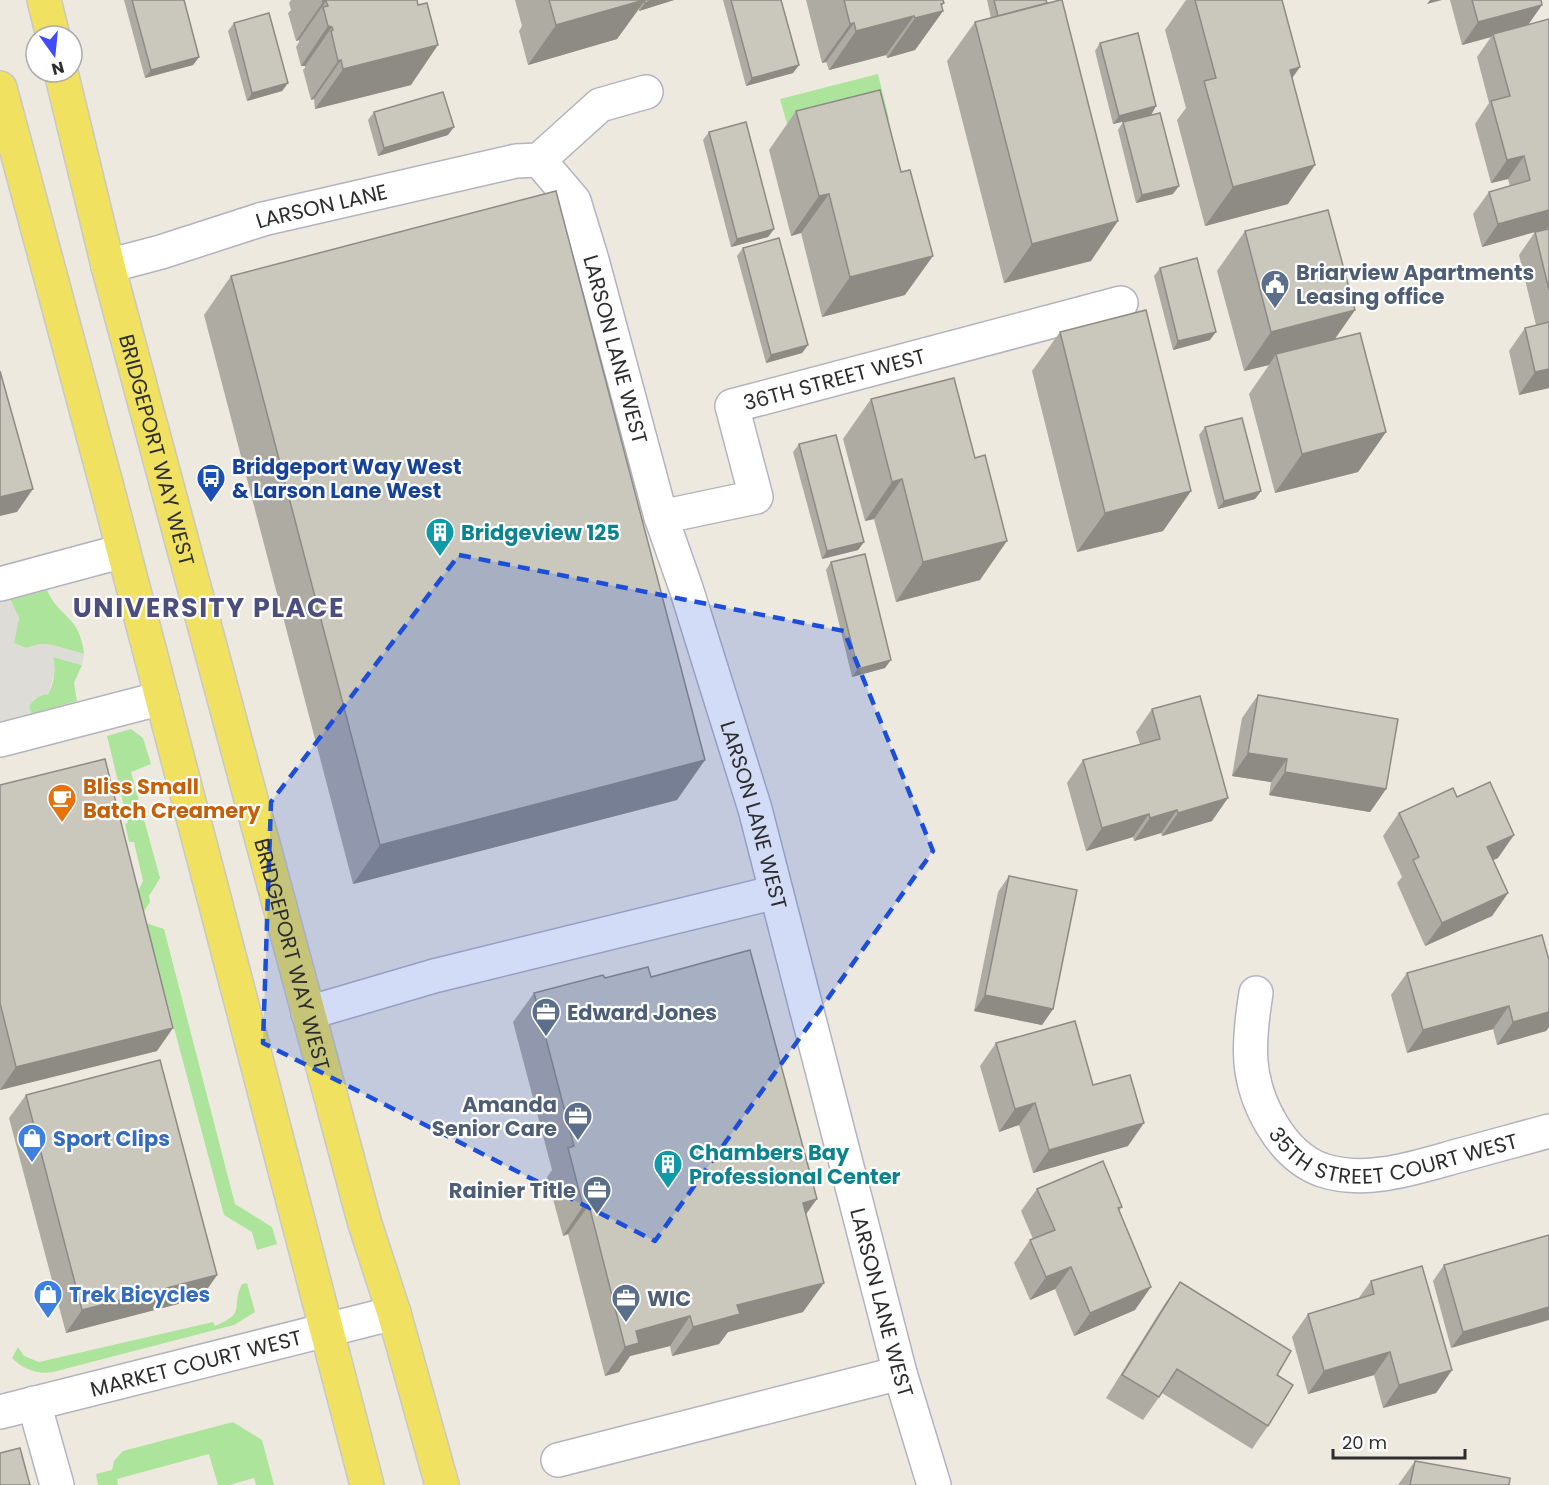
<svg xmlns="http://www.w3.org/2000/svg" width="1549" height="1485" font-family="Poppins,sans-serif">
  <style>
    .green { fill: #ace49c }
    .plaza { fill: #dedcd6 }
    .lines { fill: none; stroke-linecap: round; stroke-linejoin: round }
    .minor-casing { stroke: #b3b3c0; stroke-width: 36 }
    .major-casing { stroke: #c8c8c8; stroke-width: 36 }
    .minor { stroke: #fff; stroke-width: 33 }
    .major { stroke: #f1e161; stroke-width: 33 }
    .wall { fill: #aeaba3 }
    .shaded-wall { fill: #8d8b84 }
    .building { fill: #cac7bd; stroke: #8d8b84; stroke-width: 1.5 }
    .marked { fill: #1d4ed8; fill-opacity: 0.2; stroke: #1d4ed8; stroke-width: 4.5; stroke-dasharray: 12 8; stroke-linejoin: round }
    .labels { text-anchor: middle; dominant-baseline: central; stroke-width: 4.5; stroke-linejoin: round; paint-order: stroke }
    .street-label { font-size: 21px; fill: #2d2d2d; stroke: #fff }
    .service-label { font-size: 21px; font-weight: bold; fill: #4e5e75; stroke: #fff; text-anchor: start }
    .transit-label { font-size: 21px; font-weight: bold; fill: #164399; stroke: #fff; text-anchor: start }
    .culture-label { font-size: 21px; font-weight: bold; fill: #0d838f; stroke: #fff; text-anchor: start }
    .food-label { font-size: 21px; font-weight: bold; fill: #c56008; stroke: #fff; text-anchor: start }
    .shop-label { font-size: 21px; font-weight: bold; fill: #366cbe; stroke: #fff; text-anchor: start }
    .district-label { font-size: 27px; font-weight: bold; letter-spacing: 1.5px; fill: #4c4f7e; stroke: #fff }
  </style>
  <rect width="100%" height="100%" fill="#eee9df"/>
  <g class="green">
    <polygon points="878,74 889,119 793,145 780,99"/>
    <path d="M47,590C59,618 80,615 84,654L52,645L40,644L26,648L13,643L19,618L10,599Z"/>
    <path d="M53,657L82,665L74,683L77,701L31,714L29,706C34,699 40,694 48,694C55,682 55,671 53,657Z"/>
    <polygon points="131,729 143,738 151,764 131,772 160,878 149,896 150,902 143,913 137,893 143,881 134,842 129,842 125,824 128,823 107,736"/>
    <polygon points="146,923 164,929 235,1204 272,1227 277,1244 257,1250 252,1232 224,1215"/>
    <path d="M247,1283L255,1312L234,1325L53,1372C38,1375 23,1369 12,1358L18,1347L24,1356L39,1362L213,1322L215,1326C248,1312 230,1308 242,1284Z"/>
    <polygon points="233,1422 262,1440 274,1485 256,1485 254,1478 229,1485 218,1485 209,1454 117,1479 118,1485 98,1485 96,1474 112,1470 114,1461 123,1451"/>
  </g>
  <polygon class="plaza" points="10,599 19,618 14,643 26,648 40,644 52,645 84,654 82,665 53,657 55,670 48,695 44,694 34,699 29,706 31,714 0,723 0,601"/>
  <g class="lines">
    <g class="minor-casing">
      <g id="minor">
        <path id="s1" d="M539,160L574,201L592,260L661,517L686,588L755,809L900,1373L934,1485"/>
        <polyline points="539,160 600,105 646,92"/>
        <path id="s2" d="M108,266L161,252L263,219L516,161L539,160"/>
        <path id="s3" d="M661,517L756,497L732,406L1121,303"/>
        <polyline points="0,584 123,551"/>
        <polyline points="0,740 162,698"/>
        <path id="s4" d="M1256,993C1248,1043 1245,1080 1272,1125C1284,1145 1300,1162 1322,1170C1367,1185 1417,1167 1461,1155C1490,1147 1520,1139 1549,1131"/>
        <polyline points="308,1013 434,976 776,892"/>
        <polyline points="34,1403 57,1485"/>
        <path id="s5" d="M0,1412L394,1313"/>
        <polyline points="558,1460 900,1373"/>
      </g>
    </g>
    <g class="major-casing">
      <g id="major">
        <polyline points="44,0 53,36"/>
        <path id="s6" d="M61,72L108,266L365,1224L394,1313L442,1485"/>
        <polyline points="0,88 108,491 367,1485"/>
      </g>
    </g>
    <use href="#minor" class="minor"/>
    <use href="#major" class="major"/>
  </g>
  <g class="wall">
    <polygon points="124,0 184,0 199,57 193,65 145,78"/>
    <polygon points="291,0 417,0 411,85 315,109 314,99 311,100 303,70 305,68 305,66 301,66 296,47 299,42 299,40 296,41 288,13 291,10 289,3"/>
    <polygon points="515,0 674,0 639,11 639,9 617,39 528,65 519,31 522,26"/>
    <polygon points="723,0 781,0 799,65 793,73 746,86"/>
    <polygon points="806,0 943,0 941,6 943,11 915,50 887,58 886,55 829,70 826,62 822,63"/>
    <polygon points="987,0 1046,0 1091,261 1004,283 947,61 975,22 991,18"/>
    <polygon points="1186,0 1282,0 1292,79 1288,204 1205,226 1177,120 1186,108 1165,30"/>
    <polygon points="1450,0 1541,0 1528,25 1549,229 1549,388 1519,395 1509,351 1525,328 1536,325 1519,255 1535,232 1482,247 1473,214 1489,192 1510,186 1508,179 1491,183 1475,124 1489,103 1477,57 1491,37 1462,45"/>
    <polygon points="234,23 288,83 282,91 247,101 228,31"/>
    <polygon points="1100,43 1156,106 1151,115 1113,124 1095,51"/>
    <polygon points="796,111 901,172 905,295 822,317 801,233 791,236 769,150"/>
    <polygon points="374,112 448,135 378,156 368,120"/>
    <polygon points="1123,122 1173,194 1136,203 1118,130"/>
    <polygon points="709,132 774,229 768,237 731,247 703,140"/>
    <polygon points="1245,231 1355,310 1335,339 1386,432 1358,472 1275,493 1249,394 1269,365 1244,371 1217,271"/>
    <polygon points="743,248 808,345 802,353 766,363 737,256"/>
    <polygon points="1160,268 1210,340 1173,350 1154,276"/>
    <polygon points="231,276 677,800 353,884 204,315"/>
    <polygon points="1060,332 1191,491 1163,531 1077,552 1032,371"/>
    <polygon points="871,399 980,580 896,602 874,519 865,521 843,439"/>
    <polygon points="1205,427 1261,491 1255,499 1218,509 1199,435"/>
    <polygon points="799,444 864,542 858,550 822,559 793,452"/>
    <polygon points="831,562 885,668 852,677 826,570"/>
    <polygon points="1258,695 1386,789 1370,812 1269,795 1271,782 1232,776 1242,718"/>
    <polygon points="1152,709 1212,821 1162,836 1161,833 1134,841 1133,837 1086,851 1067,783 1083,760 1140,744 1136,732"/>
    <polygon points="0,785 157,1051 0,1090"/>
    <polygon points="1457,797 1498,858 1493,860 1508,893 1492,916 1425,946 1397,883 1402,877 1383,836 1399,813"/>
    <polygon points="1009,876 1053,1009 1042,1025 974,1011 998,892"/>
    <polygon points="1549,960 1549,1027 1546,1031 1497,1045 1493,1029 1407,1053 1391,995 1407,973"/>
    <polygon points="651,977 806,1215 803,1312 728,1332 719,1344 672,1356 670,1346 630,1356 619,1372 605,1376 568,1234 563,1236 547,1177 552,1170 513,1022 534,993 605,978"/>
    <polygon points="996,1043 1093,1085 1128,1146 1033,1173 1019,1125 999,1132 980,1066"/>
    <polygon points="26,1095 217,1275 201,1298 66,1333 9,1118"/>
    <polygon points="1037,1189 1122,1207 1119,1211 1135,1310 1074,1336 1055,1289 1030,1300 1014,1263 1030,1240 1033,1239 1021,1211"/>
    <polygon points="1549,1235 1451,1348 1433,1281 1444,1265"/>
    <polygon points="1371,1281 1452,1370 1436,1393 1383,1408 1374,1375 1308,1394 1292,1337 1308,1314 1358,1299"/>
    <polygon points="1180,1282 1277,1375 1268,1426 1252,1449 1162,1393 1143,1420 1106,1398 1164,1305"/>
    <polygon points="1415,1461 1509,1485 1398,1485"/>
  </g>
  <g class="shaded-wall">
    <polygon points="645,0 617,39 528,65 556,25"/>
    <polygon points="654,0 674,0 639,11 645,3"/>
    <polygon points="1430,0 1442,0 1427,4"/>
    <polygon points="326,1 299,40 296,41 323,2"/>
    <polygon points="944,3 937,12 943,11 915,50 887,58 915,18"/>
    <polygon points="1542,5 1526,28 1493,34 1491,37 1462,45 1478,22"/>
    <polygon points="914,16 886,55 829,70 856,31"/>
    <polygon points="854,23 826,62 822,63 850,24"/>
    <polygon points="328,26 332,27 305,66 301,66"/>
    <polygon points="438,45 411,85 315,109 343,69"/>
    <polygon points="199,57 193,65 145,78 151,70"/>
    <polygon points="341,60 314,99 311,100 338,61"/>
    <polygon points="799,65 793,73 746,86 752,78"/>
    <polygon points="1300,67 1272,107 1290,70"/>
    <polygon points="288,83 282,91 247,101 252,93"/>
    <polygon points="1156,106 1151,115 1113,124 1119,116"/>
    <polygon points="454,127 448,135 378,156 384,148"/>
    <polygon points="1524,156 1508,179 1491,183 1507,160"/>
    <polygon points="1315,165 1288,204 1205,226 1233,187"/>
    <polygon points="1179,186 1173,194 1136,203 1142,195"/>
    <polygon points="829,194 801,233 791,236 819,196"/>
    <polygon points="1549,210 1549,228 1482,247 1498,224"/>
    <polygon points="1118,221 1091,261 1004,283 1032,244"/>
    <polygon points="774,229 768,237 731,247 737,239"/>
    <polygon points="933,256 905,295 822,317 850,277"/>
    <polygon points="1355,310 1327,350 1276,354 1269,365 1244,371 1271,332"/>
    <polygon points="1216,332 1210,340 1173,350 1178,341"/>
    <polygon points="808,345 802,353 766,363 771,355"/>
    <polygon points="1549,369 1549,388 1519,395 1535,372"/>
    <polygon points="1386,432 1358,472 1275,493 1302,454"/>
    <polygon points="902,479 874,519 865,521 892,482"/>
    <polygon points="33,489 17,512 0,516 0,497"/>
    <polygon points="1191,491 1163,531 1077,552 1105,513"/>
    <polygon points="1261,491 1255,499 1218,509 1224,501"/>
    <polygon points="1007,541 980,580 896,602 923,562"/>
    <polygon points="864,542 858,550 822,559 827,551"/>
    <polygon points="891,660 885,668 852,677 858,669"/>
    <polygon points="1248,753 1287,759 1271,782 1232,776"/>
    <polygon points="705,760 677,800 353,884 380,845"/>
    <polygon points="1285,772 1386,789 1370,812 1269,795"/>
    <polygon points="1228,798 1212,821 1162,836 1178,813"/>
    <polygon points="1177,810 1161,833 1134,841 1150,818"/>
    <polygon points="1149,814 1133,837 1086,851 1102,828"/>
    <polygon points="1514,835 1498,858 1471,870 1487,847"/>
    <polygon points="1508,893 1492,916 1425,946 1442,923"/>
    <polygon points="985,995 1053,1009 1042,1025 974,1011"/>
    <polygon points="1509,1006 1493,1029 1407,1053 1423,1030"/>
    <polygon points="1549,1012 1549,1027 1546,1031 1497,1045 1513,1022"/>
    <polygon points="173,1028 157,1051 0,1090 16,1067"/>
    <polygon points="1035,1103 1019,1125 999,1132 1015,1109"/>
    <polygon points="1144,1123 1128,1146 1033,1173 1049,1150"/>
    <polygon points="817,1199 796,1228 803,1203"/>
    <polygon points="589,1205 568,1234 563,1236 583,1206"/>
    <polygon points="1071,1267 1055,1289 1030,1300 1046,1277"/>
    <polygon points="217,1275 201,1298 66,1333 82,1310"/>
    <polygon points="824,1283 803,1312 728,1332 719,1344 672,1356 693,1327 737,1305"/>
    <polygon points="1151,1287 1135,1310 1074,1336 1090,1313"/>
    <polygon points="1549,1307 1549,1320 1451,1348 1463,1332"/>
    <polygon points="690,1316 670,1346 630,1356 619,1372 605,1376 636,1331"/>
    <polygon points="1390,1352 1374,1375 1308,1394 1324,1371"/>
    <polygon points="1452,1370 1436,1393 1383,1408 1399,1385"/>
  </g>
  <g class="building">
    <polygon points="132,0 184,0 199,57 151,70"/>
    <polygon points="323,0 417,0 418,5 427,3 438,45 343,69 341,60 338,61 331,31 333,30 332,27 328,26 323,7 328,6 326,1 323,2"/>
    <polygon points="549,0 644,0 556,25"/>
    <polygon points="644,0 654,0 645,3"/>
    <polygon points="731,0 781,0 799,65 752,78"/>
    <polygon points="844,0 943,0 944,3 941,4 943,11 915,18 914,16 856,31 854,23 850,24"/>
    <polygon points="994,0 1046,0 1047,3 998,16"/>
    <polygon points="1060,0 1062,0 1118,221 1032,244 975,22"/>
    <polygon points="1195,0 1282,0 1300,67 1290,70 1315,165 1233,187 1204,81 1216,78"/>
    <polygon points="1472,0 1541,0 1542,5 1478,22"/>
    <polygon points="269,13 288,83 252,93 234,23"/>
    <polygon points="1549,19 1549,210 1498,224 1489,192 1530,180 1524,156 1507,160 1491,101 1510,96 1493,34"/>
    <polygon points="1138,33 1156,106 1119,116 1100,43"/>
    <polygon points="880,90 901,172 910,170 933,256 850,277 829,194 819,196 796,111"/>
    <polygon points="443,92 454,127 384,148 374,112"/>
    <polygon points="1160,113 1179,186 1142,195 1123,122"/>
    <polygon points="746,122 774,229 737,239 709,132"/>
    <polygon points="556,191 705,760 380,845 231,276"/>
    <polygon points="1328,210 1355,310 1271,332 1245,231"/>
    <polygon points="1549,229 1549,290 1535,232"/>
    <polygon points="779,238 808,345 771,355 743,248"/>
    <polygon points="1197,258 1216,332 1178,341 1160,268"/>
    <polygon points="1146,310 1191,491 1105,513 1060,332"/>
    <polygon points="1549,322 1549,369 1535,372 1525,328"/>
    <polygon points="1360,333 1386,432 1302,454 1276,354"/>
    <polygon points="0,371 33,489 0,497"/>
    <polygon points="954,378 975,458 985,455 1007,541 923,562 902,479 892,482 871,399"/>
    <polygon points="1242,418 1261,491 1224,501 1205,427"/>
    <polygon points="836,435 864,542 827,551 799,444"/>
    <polygon points="865,554 891,660 858,669 831,562"/>
    <polygon points="1258,695 1398,719 1386,789 1285,772 1287,759 1248,753"/>
    <polygon points="1200,696 1228,798 1178,813 1177,810 1150,818 1149,814 1102,828 1083,760 1160,739 1152,709"/>
    <polygon points="105,759 173,1028 16,1067 0,1003 0,785"/>
    <polygon points="1490,782 1514,835 1487,847 1508,893 1442,923 1413,860 1419,857 1399,813 1453,788 1457,797"/>
    <polygon points="1009,876 1077,890 1053,1009 985,995"/>
    <polygon points="1542,935 1549,960 1549,1012 1513,1022 1509,1006 1423,1030 1407,973"/>
    <polygon points="750,950 817,1199 803,1203 824,1283 737,1305 740,1314 693,1327 690,1316 636,1331 639,1343 625,1347 589,1205 583,1206 568,1148 574,1146 534,993 603,975 605,978 648,967 651,977"/>
    <polygon points="1075,1021 1093,1085 1130,1075 1144,1123 1049,1150 1035,1103 1015,1109 996,1043"/>
    <polygon points="160,1060 217,1275 82,1310 26,1095"/>
    <polygon points="1103,1161 1122,1207 1118,1208 1151,1287 1090,1313 1071,1267 1046,1277 1030,1240 1055,1230 1037,1189"/>
    <polygon points="1549,1235 1549,1307 1463,1332 1444,1265"/>
    <polygon points="1422,1266 1452,1370 1399,1385 1390,1352 1324,1371 1308,1314 1374,1294 1371,1281"/>
    <polygon points="1180,1282 1291,1351 1277,1375 1293,1385 1268,1426 1177,1369 1159,1397 1122,1375"/>
    <polygon points="20,1448 30,1485 0,1485 0,1453"/>
    <polygon points="1415,1461 1510,1478 1509,1485 1410,1485"/>
  </g>
  <path class="marked" d="M459,555L844,631L933,851L655,1241L263,1043L271,802Z"/>
  <defs>
    <g id="civic-pin" transform="scale(1.5)"><path d="M0 17L-7.5 6A9.5 9.5 0 1 1 7.5 6Z" fill="#5c6f8a" stroke="#fff"/><path d="M-.6-6.5H3V-4.5H.6V-3L4-1V1h2V6H-6V1h2V-1L-.6-3ZM-1.2 2.5V6h2.4V2.5Z" fill="#fff"/></g>
    <g id="bus-pin" transform="scale(1.5)"><path d="M0 17L-7.5 6A9.5 9.5 0 1 1 7.5 6Z" fill="#1a4fb4" stroke="#fff"/><path d="M-5-6H5V4H4V6H2V4H-2V6H-4V4H-5ZM-3.5-4V0h7V-4ZM-3.5 1.2v1.5H-2V1.2ZM2 1.2v1.5H3.5V1.2Z" fill="#fff"/></g>
    <g id="building-pin" transform="scale(1.5)"><path d="M0 17L-7.5 6A9.5 9.5 0 1 1 7.5 6Z" fill="#0f9aa8" stroke="#fff"/><path d="M-4-6H4V6H1V3H-1V6H-4ZM-2.5-4.3h1.7v1.8h-1.7ZM.8-4.3h1.7v1.8H.8ZM-2.5-1h1.7V.8h-1.7ZM.8-1h1.7V.8H.8Z" fill="#fff"/></g>
    <g id="cafe-pin" transform="scale(1.5)"><path d="M0 17L-7.5 6A9.5 9.5 0 1 1 7.5 6Z" fill="#e8710a" stroke="#fff"/><path d="M-5.5-4.5H6V0H3Q3 3.5 0 3.5H-2.5Q-5.5 3.5-5.5 0ZM3-3.2v2h1.7v-2ZM-6 4.5H4V6H-6Z" fill="#fff"/></g>
    <g id="office-pin" transform="scale(1.5)"><path d="M0 17L-7.5 6A9.5 9.5 0 1 1 7.5 6Z" fill="#5c6f8a" stroke="#fff"/><path d="M-6-3h4V-5.5h4V-3h4V5H-6ZM-1-4.5V-3h2v-1.5ZM-6 0V1H6V0Z" fill="#fff"/></g>
    <g id="shop-pin" transform="scale(1.5)"><path d="M0 17L-7.5 6A9.5 9.5 0 1 1 7.5 6Z" fill="#3f7fe0" stroke="#fff"/><path d="M-5-2.5h2.3a2.7 3.5 0 0 1 5.4 0H5L5.5 6h-11ZM-1.5-2.5h3a1.5 2.3 0 0 0-3 0Z" fill="#fff"/></g>
  </defs>
  <g fill-rule="evenodd">
    <use href="#civic-pin" x="1275" y="284"/>
    <use href="#bus-pin" x="211" y="478"/>
    <use href="#building-pin" x="440" y="532"/>
    <use href="#cafe-pin" x="62" y="798"/>
    <use href="#office-pin" x="546" y="1012"/>
    <use href="#office-pin" x="578" y="1116"/>
    <use href="#shop-pin" x="32" y="1138"/>
    <use href="#building-pin" x="668" y="1164"/>
    <use href="#office-pin" x="597" y="1190"/>
    <use href="#shop-pin" x="48" y="1294"/>
    <use href="#office-pin" x="626" y="1298"/>
  </g>
  <g class="labels">
    <g class="street-label">
      <text stroke="none"><textPath href="#s2" startOffset="222">LARSON LANE</textPath></text>
      <text stroke="none"><textPath href="#s1" startOffset="208">LARSON LANE WEST</textPath></text>
      <text stroke="none"><textPath href="#s3" startOffset="297">36TH STREET WEST</textPath></text>
      <text stroke="none"><textPath href="#s6" startOffset="390">BRIDGEPORT WAY WEST</textPath></text>
      <text stroke="none"><textPath href="#s1" startOffset="694">LARSON LANE WEST</textPath></text>
      <text stroke="none"><textPath href="#s6" startOffset="912">BRIDGEPORT WAY WEST</textPath></text>
      <text stroke="none"><textPath href="#s4" startOffset="273">35TH STREET COURT WEST</textPath></text>
      <text stroke="none"><textPath href="#s1" startOffset="1198">LARSON LANE WEST</textPath></text>
      <text stroke="none"><textPath href="#s5" startOffset="202">MARKET COURT WEST</textPath></text>
    </g>
    <g class="service-label">
      <text x="1296" y="272">Briarview Apartments<tspan x="1296" dy="24">Leasing office</tspan></text>
      <text x="567" y="1012">Edward Jones</text>
      <text x="557" y="1104" text-anchor="end">Amanda<tspan x="557" dy="24">Senior Care</tspan></text>
      <text x="576" y="1190" text-anchor="end">Rainier Title</text>
      <text x="647" y="1298">WIC</text>
    </g>
    <g class="transit-label">
      <text x="232" y="466">Bridgeport Way West<tspan x="232" dy="24">&amp; Larson Lane West</tspan></text>
    </g>
    <g class="culture-label">
      <text x="461" y="532">Bridgeview 125</text>
      <text x="689" y="1152">Chambers Bay<tspan x="689" dy="24">Professional Center</tspan></text>
    </g>
    <g class="food-label">
      <text x="83" y="786">Bliss Small<tspan x="83" dy="24">Batch Creamery</tspan></text>
    </g>
    <g class="shop-label">
      <text x="53" y="1138">Sport Clips</text>
      <text x="69" y="1294">Trek Bicycles</text>
    </g>
    <g class="district-label">
      <text x="209" y="607">UNIVERSITY PLACE</text>
    </g>
  </g>
  <g transform="translate(54 54) rotate(165)"><circle r="28" fill="#ffffff" stroke="#ababab" stroke-width="1.5"/>
  <path d="M0-4.5L10 22L0 15L-10 22Z" fill="#404cfa"/>
  <text y="-9" font-size="16" font-weight="bold" text-anchor="middle" fill="#2d2d2d">N</text>
  </g>
  <path d="M1333 1449v9h132v-9" fill="none" stroke="#2d2d2d" stroke-width="3"/>
  <text x="1342" y="1449" font-size="18" fill="#2d2d2d" stroke="#ffffff" stroke-width="4.5" paint-order="stroke">20 m</text>
</svg>
